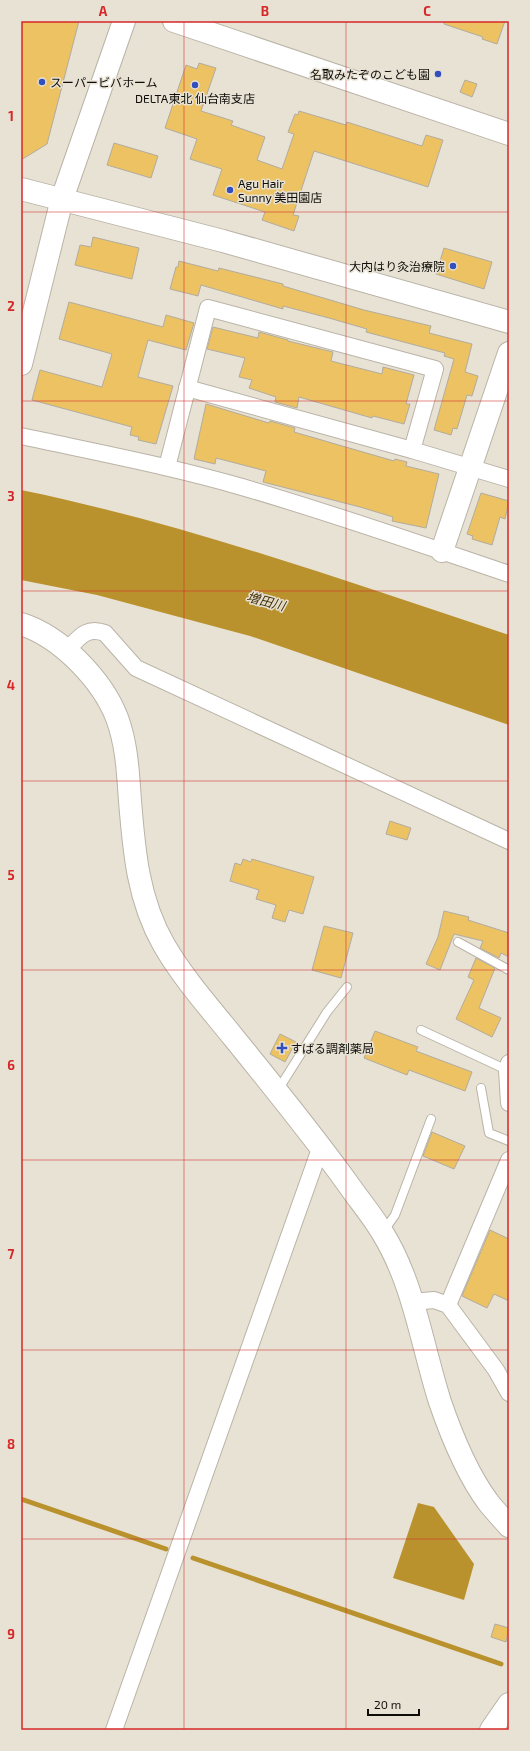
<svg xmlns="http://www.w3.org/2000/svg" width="530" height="1751" font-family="'Exo 2','Noto Sans JP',sans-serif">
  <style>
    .water { fill: #ba922d }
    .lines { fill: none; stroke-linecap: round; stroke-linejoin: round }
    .stream { stroke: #ba922d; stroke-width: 5 }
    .building { fill: #ecc263; stroke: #b2ac9f }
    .lane-casing { stroke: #bab4a7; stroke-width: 10 }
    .street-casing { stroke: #bab4a7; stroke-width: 18 }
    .secondary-casing { stroke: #bab4a7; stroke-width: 24 }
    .primary-casing { stroke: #bab4a7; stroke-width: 24 }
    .lane { stroke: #fff; stroke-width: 8 }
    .street { stroke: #fff; stroke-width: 16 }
    .secondary { stroke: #fff; stroke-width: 22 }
    .primary { stroke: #fff; stroke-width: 22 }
    .grid { fill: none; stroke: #d62828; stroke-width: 1; stroke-opacity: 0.55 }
    .poi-dot { fill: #334ebf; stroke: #e8e2d5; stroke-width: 1.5 }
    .labels { text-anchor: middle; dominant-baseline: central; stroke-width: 3; stroke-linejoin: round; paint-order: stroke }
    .poi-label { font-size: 12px; fill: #0e0c08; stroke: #e8e2d5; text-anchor: start }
    .water-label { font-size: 13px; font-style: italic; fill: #45340a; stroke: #e8e2d5 }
    .neatline { fill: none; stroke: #d62828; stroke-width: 1.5 }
    .grid-label { font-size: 13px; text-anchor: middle; font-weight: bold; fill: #d62828 }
  </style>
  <rect width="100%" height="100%" fill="#e8e2d5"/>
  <g class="water">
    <path d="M21,490C187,524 348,582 509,635V725L250,636L97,595L21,580Z"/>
    <polygon points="418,1503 434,1507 474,1564 464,1600 393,1578"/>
  </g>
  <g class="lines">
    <g class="stream">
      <polyline points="21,1499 166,1549"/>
      <polyline points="193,1558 501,1664"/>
    </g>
  </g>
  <g class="building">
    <polygon points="21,21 79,21 47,144 21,160"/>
    <polygon points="444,21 505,21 497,44 482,39 483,37 444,24"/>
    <polygon points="199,63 216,68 201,111 233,121 231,125 265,137 257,160 282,169 294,134 288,132 295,114 298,115 299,111 346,125 347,122 422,146 426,135 443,140 428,187 314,151 293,215 299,216 294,231 262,220 265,212 213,195 222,169 190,159 197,139 165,128 186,65 197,69"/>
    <polygon points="465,80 477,84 472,97 460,92"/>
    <polygon points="114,143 158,156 151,178 107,165"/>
    <polygon points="93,237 139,248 132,279 75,265 80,245 91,247"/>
    <polygon points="444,248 492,262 484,289 436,274"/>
    <polygon points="179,261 218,271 219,268 283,284 283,286 364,310 431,326 429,333 472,344 465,372 478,376 472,396 467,395 457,429 453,428 451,435 434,430 454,359 444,356 445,353 366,332 367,329 329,318 283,306 283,309 201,285 198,296 170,289 176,267 178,267"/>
    <polygon points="69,302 163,327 166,315 194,323 186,350 148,340 138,377 173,386 156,444 138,440 139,437 130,435 132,427 32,400 40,370 102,387 112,354 59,339"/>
    <polygon points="213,327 258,338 259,332 288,340 288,341 333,352 331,361 382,374 383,367 414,375 406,404 410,404 404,424 373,416 372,418 299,397 297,408 275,402 276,397 249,388 252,380 239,377 245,358 207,349"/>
    <polygon points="206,404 269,423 270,421 295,428 294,432 394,461 395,459 407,462 406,466 439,474 426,528 392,521 393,517 360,507 263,482 266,471 216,458 215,464 194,459"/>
    <polygon points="481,493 509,501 505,519 500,517 492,545 472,539 473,536 467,534"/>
    <polygon points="390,821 411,828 407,840 386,834"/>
    <polygon points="243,859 251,862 252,859 314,877 303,914 289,910 285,922 272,918 276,905 256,899 259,890 230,881 235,863 241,865"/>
    <polygon points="444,911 469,917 468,920 509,933 509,957 501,953 499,958 480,948 483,941 454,934 440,970 426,964 438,937"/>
    <polygon points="324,926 353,933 341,978 312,970"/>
    <polygon points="476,958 495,968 479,1008 501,1018 492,1037 456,1019 474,980 468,977"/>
    <polygon points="375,1031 418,1047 416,1051 472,1072 465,1091 409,1070 407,1075 364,1058"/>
    <polygon points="280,1034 296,1042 285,1062 270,1054"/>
    <polygon points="432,1132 465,1146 454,1169 423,1156"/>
    <polygon points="490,1230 509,1239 509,1301 494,1294 487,1308 462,1296"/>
    <polygon points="495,1624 509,1628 506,1642 491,1637"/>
  </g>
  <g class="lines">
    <g class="lane-casing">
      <g id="lane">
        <polyline points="458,942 509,970"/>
        <polyline points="421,1030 507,1070"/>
        <polyline points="481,1088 489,1133 509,1141"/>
        <polyline points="278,1090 327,1012 347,987"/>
        <polyline points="383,1232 395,1215 431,1119"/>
      </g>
    </g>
    <g class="street-casing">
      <g id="street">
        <polyline points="187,388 412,450"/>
        <path d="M21,436C95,452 169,466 242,487C332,513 420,544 509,574"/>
        <polyline points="167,467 208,308 435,369 412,450 509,479"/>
        <path d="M67,650C79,638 86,626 105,633L136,668L509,841"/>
        <polyline points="509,1063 507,1070 509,1103"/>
        <polyline points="412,1302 434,1300 448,1305 496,1370 509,1393"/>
        <polyline points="448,1305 509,1160"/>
        <polyline points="114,1730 321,1146"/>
      </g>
    </g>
    <g class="secondary-casing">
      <g id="secondary">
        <polyline points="174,21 509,134"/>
        <polyline points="21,189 223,241 509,322"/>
        <polyline points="21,364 62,199 124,21"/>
        <polyline points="442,551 509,353"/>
        <path d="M21,624C43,631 62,645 78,661C94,677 109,697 117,718C127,745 128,773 130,801C134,851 138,900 164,945C183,978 210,1008 234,1038C273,1086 312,1134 348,1184C359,1200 372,1215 382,1232C414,1283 422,1346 440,1402C451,1434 468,1475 488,1502C495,1511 502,1518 509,1526"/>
      </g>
    </g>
    <g class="primary-casing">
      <polyline id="primary" points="491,1730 509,1704"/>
    </g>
    <use href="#lane" class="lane"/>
    <use href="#street" class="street"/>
    <use href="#secondary" class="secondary"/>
    <use href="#primary" class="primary"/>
  </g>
  <path class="grid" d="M184,21V1730M346,21V1730M21,212H509M21,401H509M21,591H509M21,781H509M21,970H509M21,1160H509M21,1350H509M21,1539H509"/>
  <g class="poi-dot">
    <circle cx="438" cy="74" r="4"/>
    <circle cx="42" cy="82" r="4"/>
    <circle cx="195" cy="85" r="4"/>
    <circle cx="230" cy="190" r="4"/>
    <circle cx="453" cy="266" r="4"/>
    <path d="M280 1042h4v4h4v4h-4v4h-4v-4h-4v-4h4z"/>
  </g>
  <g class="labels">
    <g class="poi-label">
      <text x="430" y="74" text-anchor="end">名取みたぞのこども園</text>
      <text x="50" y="82">スーパービバホーム</text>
      <text x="195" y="98" text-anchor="middle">DELTA東北 仙台南支店</text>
      <text x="238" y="183">Agu Hair<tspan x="238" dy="14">Sunny 美田園店</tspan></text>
      <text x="445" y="266" text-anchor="end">大内はり灸治療院</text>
      <text x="290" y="1048">すばる調剤薬局</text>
    </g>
    <g class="water-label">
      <text transform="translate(266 601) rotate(15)">増田川</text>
    </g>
  </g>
  <rect width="530" height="1751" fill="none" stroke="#e8e2d5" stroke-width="44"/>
  <path d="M368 1709v6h51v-6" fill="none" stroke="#0e0c08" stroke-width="2"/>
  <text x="374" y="1709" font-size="12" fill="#0e0c08" stroke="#e8e2d5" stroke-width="3" paint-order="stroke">20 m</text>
  <rect x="22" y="22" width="486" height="1707" class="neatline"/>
  <g class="grid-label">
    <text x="103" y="16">A</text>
    <text x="265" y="16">B</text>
    <text x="427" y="16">C</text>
    <text x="11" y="121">1</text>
    <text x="11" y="311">2</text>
    <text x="11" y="501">3</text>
    <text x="11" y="690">4</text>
    <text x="11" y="880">5</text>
    <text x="11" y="1070">6</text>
    <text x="11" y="1259">7</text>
    <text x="11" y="1449">8</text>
    <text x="11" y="1639">9</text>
  </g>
</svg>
